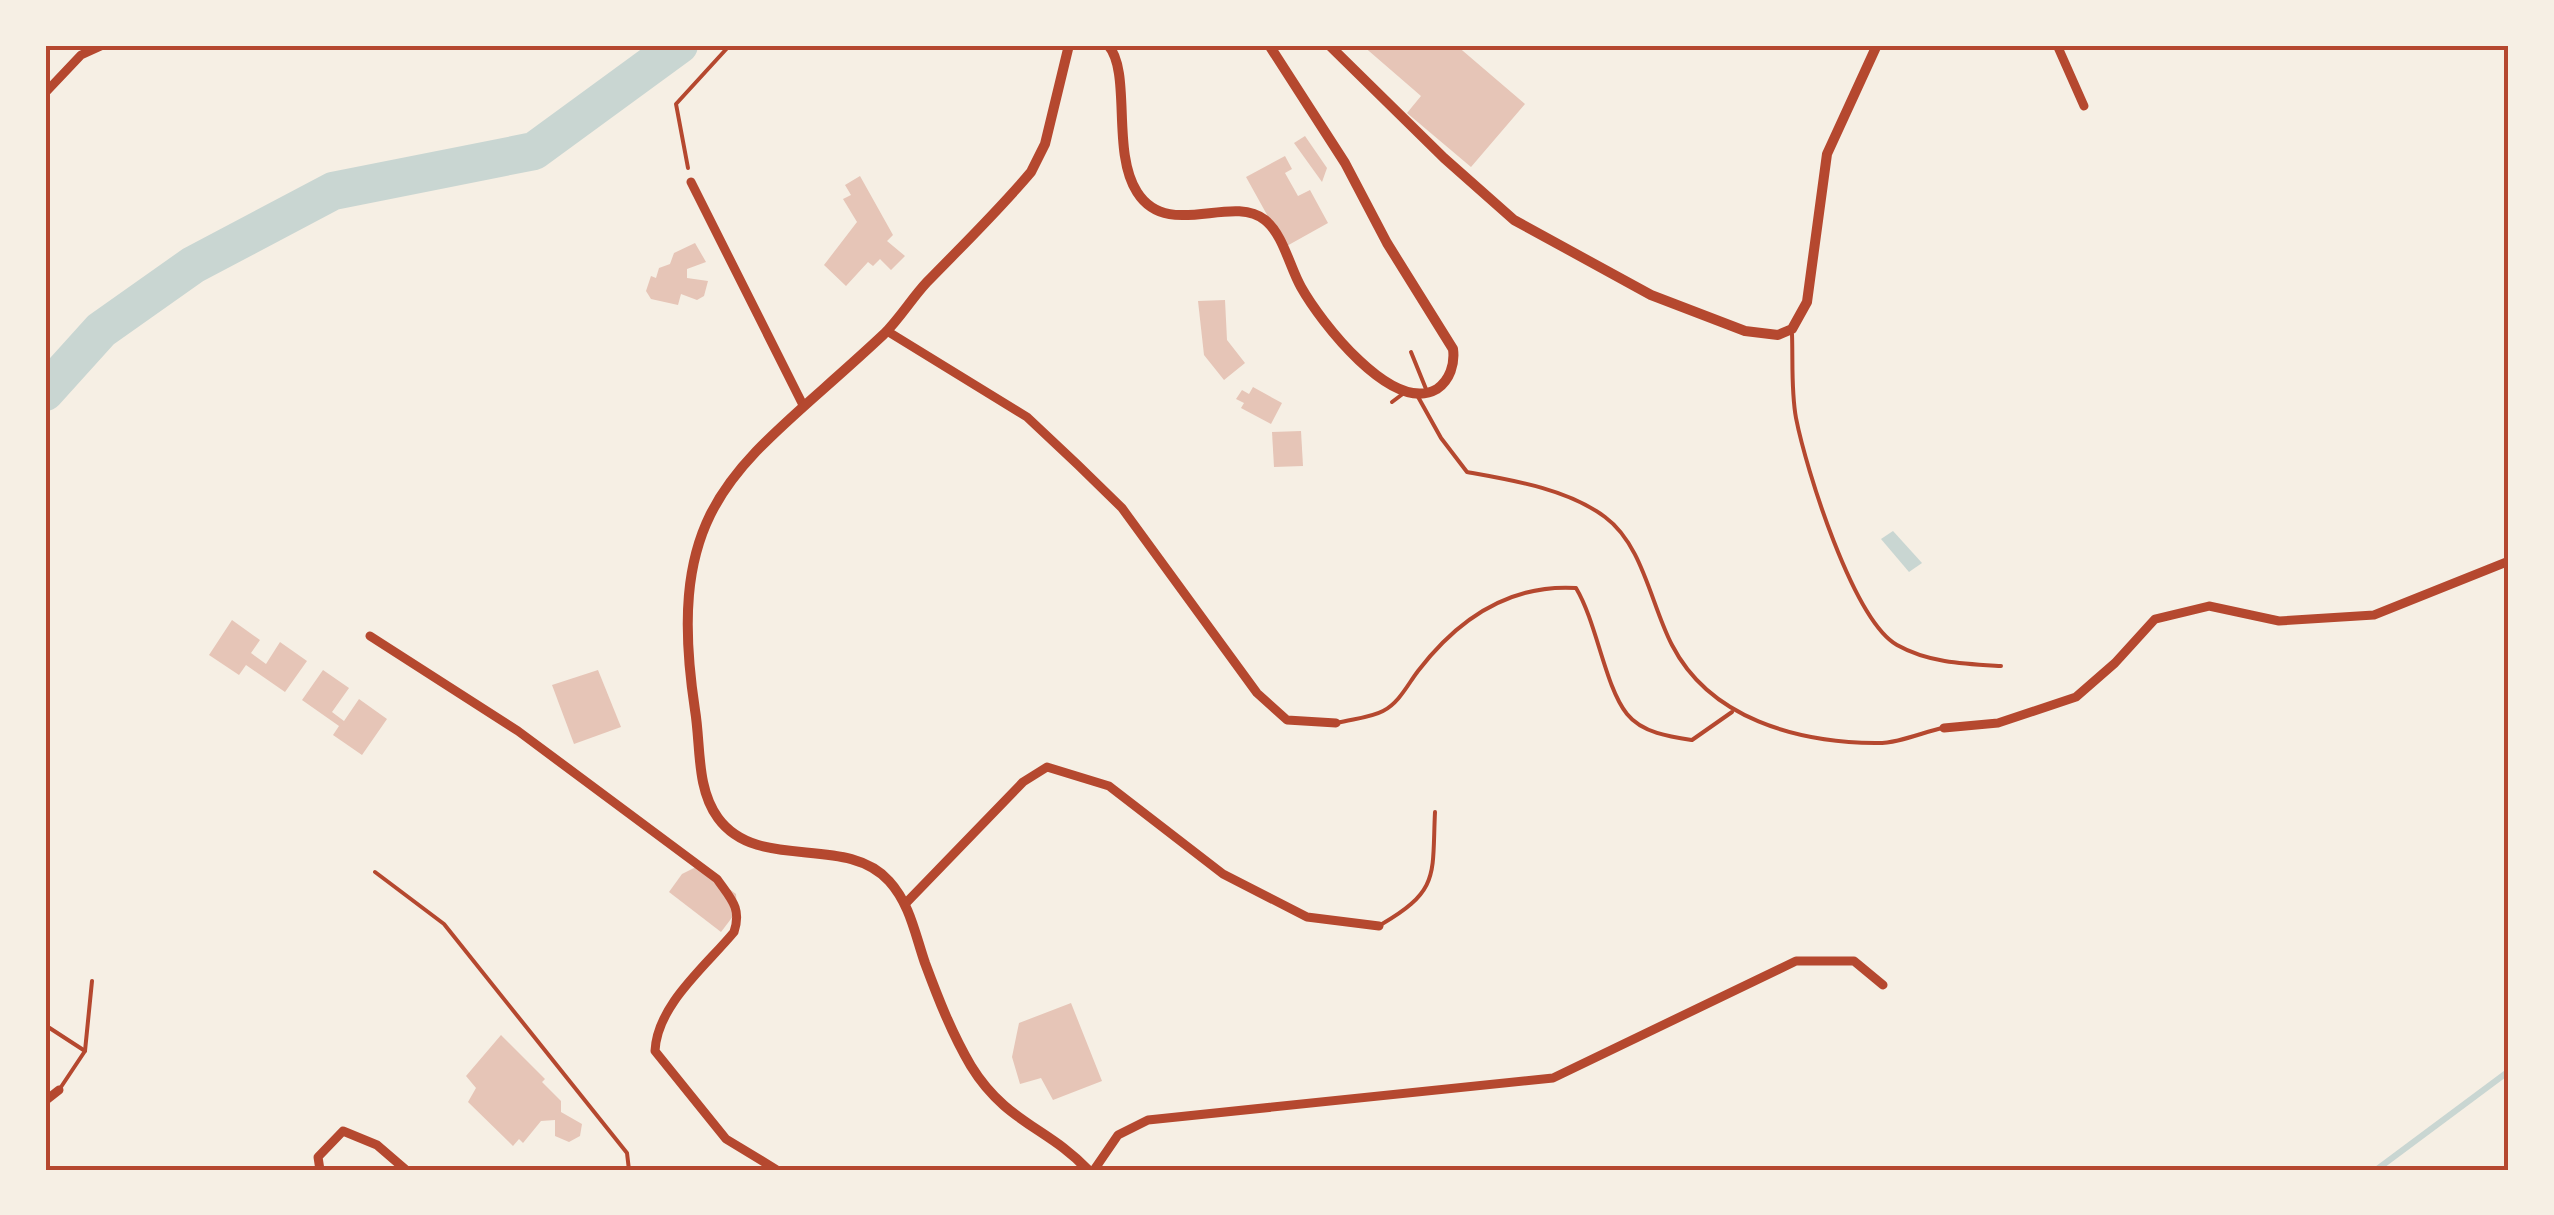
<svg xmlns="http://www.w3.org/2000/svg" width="2554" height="1215" font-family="Cabin,sans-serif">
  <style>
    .water { fill: #c9d6d2 }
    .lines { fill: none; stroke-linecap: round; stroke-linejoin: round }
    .stream { stroke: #c9d6d2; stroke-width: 6 }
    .river { stroke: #c9d6d2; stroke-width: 38 }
    .building { fill: #e6c5b7 }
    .path { stroke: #b5482f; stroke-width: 4 }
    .service { stroke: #b5482f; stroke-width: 4 }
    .minor { stroke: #b5482f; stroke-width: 9 }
    .tertiary { stroke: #b5482f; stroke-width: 10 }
    .neatline { fill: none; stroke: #b5482f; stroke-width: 4 }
  </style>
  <rect width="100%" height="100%" fill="#f6efe4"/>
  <polygon class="water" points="1893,531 1922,563 1909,572 1881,539"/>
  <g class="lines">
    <polyline class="stream" points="2376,1170 2509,1071"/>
    <polyline class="river" points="45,392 101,330 193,265 333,191 534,151 679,45"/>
  </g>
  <g class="building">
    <polygon points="1362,45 1456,45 1525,104 1471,167 1407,113 1421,96"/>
    <polygon points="1305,136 1327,168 1322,182 1294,143"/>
    <polygon points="1285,156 1292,169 1285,173 1298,196 1310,190 1328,223 1285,247 1246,177"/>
    <polygon points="860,176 893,235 887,241 905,256 891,270 880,259 873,266 868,262 846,286 824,265 857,222 843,199 851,195 845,185"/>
    <polygon points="695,243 706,262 687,269 687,278 708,281 704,296 697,300 681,294 678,305 651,299 646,291 651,276 656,278 659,268 670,264 674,253"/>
    <polygon points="1225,300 1227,340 1245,363 1224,380 1204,355 1198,301"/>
    <polygon points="1253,387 1282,403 1271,424 1241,408 1244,403 1236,399 1242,390 1249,394"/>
    <polygon points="1301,431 1303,466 1274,467 1272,432"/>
    <polygon points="232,620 260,640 251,653 266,664 280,642 307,661 285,692 246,665 239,675 209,655"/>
    <polygon points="323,670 349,688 332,712 344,721 359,699 387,719 362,755 333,735 339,726 302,700"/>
    <polygon points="598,670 621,727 574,744 552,685"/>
    <polygon points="698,866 736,894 737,911 721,932 669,892 682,874"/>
    <polygon points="1071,1003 1102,1081 1053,1100 1041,1078 1020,1084 1012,1057 1019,1023"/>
    <polygon points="501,1035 545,1079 542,1082 561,1101 561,1112 582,1124 580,1136 569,1142 555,1136 555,1120 541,1121 523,1143 519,1139 513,1146 468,1102 476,1088 466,1076"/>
  </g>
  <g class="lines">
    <polyline class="path" points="688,168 676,104 730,45"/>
    <g class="service">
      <path d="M1792,334C1793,361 1791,391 1796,418C1806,469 1853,620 1897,645C1929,663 1965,664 2001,666"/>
      <polyline points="1411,352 1426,389"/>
      <path d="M1417,395L1441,438L1467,472C1512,480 1568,489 1605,517C1643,545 1651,605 1672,645C1710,719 1797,742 1875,743C1896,744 1921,733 1942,728"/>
      <polyline points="1392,402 1404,393"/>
      <path d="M1337,723C1351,719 1370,718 1383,711C1399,703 1408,684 1418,671C1458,619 1510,584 1576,588C1597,623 1605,687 1627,714C1642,733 1671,737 1692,740L1732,712"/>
      <polyline points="375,872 444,924 627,1153 629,1170"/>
      <path d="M1382,924C1440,890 1432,875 1435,812"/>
      <polyline points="45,1025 85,1051"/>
      <polyline points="59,1090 85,1051 92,981"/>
    </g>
    <g class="minor">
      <polyline points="2057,45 2084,106"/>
      <polyline points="45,93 81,55 103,45"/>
      <polyline points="691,182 803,405"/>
      <polyline points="887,331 1027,417 1078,465 1122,508 1257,693 1287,720 1336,723"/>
      <path d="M370,636L518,731L717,879C731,899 742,908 734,932C706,966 657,1005 655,1051L726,1139L777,1170"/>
      <polyline points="1944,728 1998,723 2076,697 2115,663 2155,619 2209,606 2279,621 2374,615 2509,561"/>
      <polyline points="906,903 1023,782 1047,767 1109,786 1223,874 1307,917 1379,926"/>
      <polyline points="45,1101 59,1090"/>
      <polyline points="320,1170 318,1157 343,1131 377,1145 406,1170"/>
      <polyline points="1094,1170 1118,1135 1148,1120 1553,1078 1796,961 1854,961 1883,985"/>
    </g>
    <g class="tertiary">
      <path d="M1069,45L1045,144L1031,172C998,211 963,245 927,282C912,298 900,318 884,334C744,466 662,493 695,710C701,746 696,788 718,818C758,873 846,833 889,881C910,904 915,934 925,963C938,998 952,1034 971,1066C1006,1123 1049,1128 1088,1170"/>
      <path d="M1108,45C1132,72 1111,152 1137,192C1168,241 1231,193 1265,220C1283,234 1290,268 1301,287C1320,321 1392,415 1437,389C1450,380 1455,364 1453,349L1387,243L1345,163L1269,45"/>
      <polyline points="1329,45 1444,158 1514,220 1651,295 1745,331 1778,335 1792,329 1807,302 1827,154 1877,45"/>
    </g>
  </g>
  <rect width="2554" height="1215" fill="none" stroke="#f6efe4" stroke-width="95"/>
  <rect x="48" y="48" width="2458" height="1120" class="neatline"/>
</svg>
